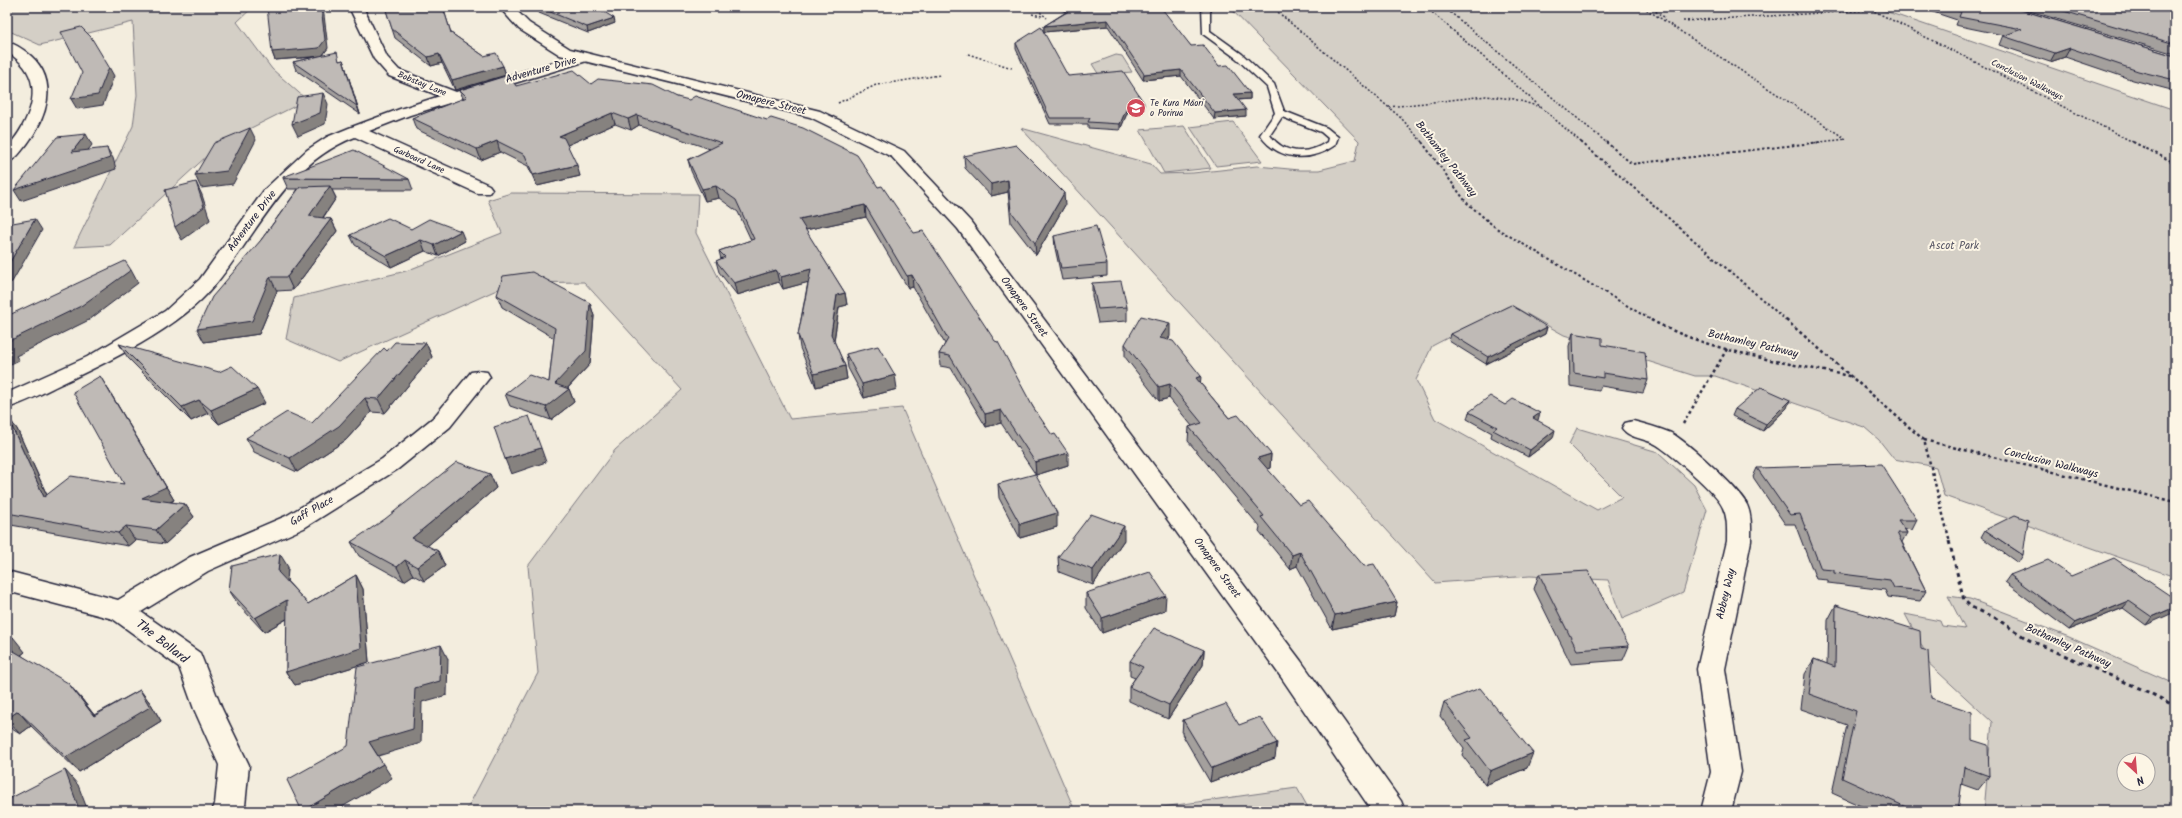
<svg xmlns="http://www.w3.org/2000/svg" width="2182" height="818" font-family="Kalam,sans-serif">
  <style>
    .green { fill: #d4cfc6; stroke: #7b7880; fill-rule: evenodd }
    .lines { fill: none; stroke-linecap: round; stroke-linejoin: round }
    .service-casing { stroke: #22223b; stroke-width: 3 }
    .minor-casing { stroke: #22223b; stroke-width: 3 }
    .secondary-casing { stroke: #22223b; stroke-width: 3 }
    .path-far3 { stroke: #22223b; stroke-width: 1.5; stroke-dasharray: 2 2; stroke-linecap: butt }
    .path-far2 { stroke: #22223b; stroke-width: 2; stroke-dasharray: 2.5 2.5; stroke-linecap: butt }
    .path-far1 { stroke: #22223b; stroke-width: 2.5; stroke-dasharray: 3 3; stroke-linecap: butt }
    .path { stroke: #22223b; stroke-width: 3; stroke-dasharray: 4 4; stroke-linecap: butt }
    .service { fill: #fcf5e5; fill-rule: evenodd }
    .minor { fill: #fcf5e5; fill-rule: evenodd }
    .secondary { fill: #fcf5e5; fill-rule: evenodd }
    .wall { fill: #a4a09d; stroke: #22223b }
    .shaded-wall { fill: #86827f; stroke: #22223b }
    .building { fill: #bfbab6; stroke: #22223b }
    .labels { text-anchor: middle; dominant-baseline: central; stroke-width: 4; stroke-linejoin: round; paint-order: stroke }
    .far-street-label { font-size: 9px; fill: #22223b; stroke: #fcf5e5 }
    .far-poi-label { font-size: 9px; fill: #22223b; stroke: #fcf5e5; text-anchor: start }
    .street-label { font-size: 11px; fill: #22223b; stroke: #fcf5e5 }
    .park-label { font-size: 11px; fill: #575665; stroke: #fcf5e5 }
    .near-street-label { font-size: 13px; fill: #22223b; stroke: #fcf5e5 }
  </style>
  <rect width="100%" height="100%" fill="#f3edde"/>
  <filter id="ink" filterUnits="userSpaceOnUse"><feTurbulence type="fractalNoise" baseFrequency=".025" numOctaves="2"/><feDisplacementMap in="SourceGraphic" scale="8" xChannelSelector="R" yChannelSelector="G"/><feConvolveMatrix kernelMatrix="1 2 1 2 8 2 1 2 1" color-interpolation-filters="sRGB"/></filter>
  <g filter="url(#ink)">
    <g class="green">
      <polygon points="7,7 253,7 237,22 272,69 307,100 221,143 110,245 74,247 133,126 137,95 133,22 40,45 7,30"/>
      <polygon points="1229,7 1873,7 2175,110 2175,577 1944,496 1936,467 1894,459 1879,440 1864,427 1715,376 1695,376 1564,335 1518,309 1507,307 1432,346 1416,380 1435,419 1597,510 1622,497 1569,444 1577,428 1658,452 1694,485 1707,510 1683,593 1622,619 1608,580 1530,576 1435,583 1021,128 1151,164 1160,174 1193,173 1257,166 1300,170 1319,170 1355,161 1359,141"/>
      <polygon points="1116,55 1122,56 1132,72 1099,75 1092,64"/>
      <polygon points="1233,122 1262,161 1216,166 1190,127"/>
      <polygon points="1184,126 1211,168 1164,173 1140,130"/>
      <polygon points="511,193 698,194 696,233 790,419 902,408 1075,811 466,811 538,673 528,566 615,450 682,390 584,282 512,283 338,362 286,339 294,298 406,271 502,233 488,200"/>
      <path d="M1948,596L1970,599L2069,637L2175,684V811H1984L1992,722L1925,660L1923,648L1905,614L1940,621L1942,626L1965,629ZM2124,760H2148V784H2124Z"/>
      <polygon points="1297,788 1310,811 1134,811"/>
    </g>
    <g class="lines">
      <g class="service-casing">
        <path id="service" d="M1202,7H1210V31L1242,54L1274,84L1284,111L1327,128L1338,137L1335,145C1310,163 1278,161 1260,135L1275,113L1267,87L1236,58L1203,34ZM1282,117L1321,132L1328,138L1327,142C1308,155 1284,155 1270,135Z"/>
      </g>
      <g class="minor-casing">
        <g id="minor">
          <path d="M349,7H363L387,57L399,70L456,92L580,54L585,53L592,57L590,60L410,115L369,131L489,185L492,189L489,193H477L355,137C285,164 259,232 214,286C180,328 106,363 57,386C41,394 24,403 7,408V393L87,357L165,311L200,279L265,189L307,150L327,137L349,128L400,109L440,96L389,76L374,59Z"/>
          <path d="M7,42C16,44 24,50 31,56C59,81 47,118 27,144C21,151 16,160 7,162C7,141 13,144 22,127C39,97 37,70 7,52Z"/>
          <polygon points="479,371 487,372 490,377 450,427 398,469 304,528 208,571 141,612 200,653 222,709 249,765 245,806 243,811 212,811 215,804 219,765 194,709 179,667 113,619 7,591 7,571 118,600 190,557 286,516 382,459 434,417 471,372"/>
          <path d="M1633,421C1645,424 1659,428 1671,433C1685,440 1741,490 1747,505C1752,516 1751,529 1751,541L1725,669L1741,772L1731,811H1701L1711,772L1697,669L1727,541C1727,530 1728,518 1723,508C1717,493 1671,454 1657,445C1646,438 1629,439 1622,428L1625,423Z"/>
        </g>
      </g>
      <g class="secondary-casing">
        <polygon id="secondary" points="499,7 513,7 529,23 570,49 820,111 904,151 970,221 1301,661 1401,801 1405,811 1372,811 1281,677 958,229 892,157 810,117 560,55 519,29"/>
      </g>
      <g class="path-far3">
        <polyline points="1034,7 1047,18"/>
        <polyline points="1272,7 1401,118 1423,143"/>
        <polyline points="1426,7 1582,143"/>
        <polyline points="1444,7 1607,143"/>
        <polyline points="1643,7 1846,139 1812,143"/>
        <polyline points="1649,7 1664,17"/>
        <polyline points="1032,14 1042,16"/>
        <polyline points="1795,14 1797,9 1801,7"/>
        <polyline points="1683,21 1872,10 2135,143"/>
        <polyline points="968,54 1012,68"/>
        <polyline points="838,103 876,85 940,75"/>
        <polyline points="1389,107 1486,96 1514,99 1540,107"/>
      </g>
      <g class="path-far2">
        <polyline points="1422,142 1466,202 1496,228 1653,321"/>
        <polyline points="1581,142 1787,321"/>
        <polyline points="1606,142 1632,164 1821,142"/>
        <polyline points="2133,142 2175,163"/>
      </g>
      <g class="path-far1">
        <path d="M1651,320C1712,353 1786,362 1853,377"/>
        <polyline points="1786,320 1924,440 1950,542"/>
        <polyline points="1683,424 1727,349"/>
        <polyline points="1924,440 2175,502"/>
      </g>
      <polyline class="path" points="1949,541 1964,600 1971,607 1994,617 2027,639 2148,692 2175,706"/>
      <use href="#service" class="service"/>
      <use href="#minor" class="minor"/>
      <use href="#secondary" class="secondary"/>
    </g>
    <g class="wall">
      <polygon points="385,7 443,7 451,33 484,56 503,66 506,75 455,90 442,63 431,66 395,38"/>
      <polygon points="538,7 615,23 588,33 539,13"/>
      <polygon points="1056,7 1155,7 1191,46 1219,66 1250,93 1250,99 1238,100 1246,116 1214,119 1181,76 1143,80 1108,26 1044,32 1044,26 1066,12 1056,8"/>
      <polygon points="1918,7 2011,7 2175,56 2175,91 2133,80 2065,57 2050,62 1999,45 2003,35 1955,25 1957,20"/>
      <polygon points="2016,7 2175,7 2175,54"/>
      <polygon points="1016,43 1068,76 1144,109 1128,111 1120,130 1088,128 1088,124 1050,124 1016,49"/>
      <polygon points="328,48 323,55 340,61 343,60 346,69 360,114 296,70 293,62 315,57 275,60 272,52"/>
      <polygon points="591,84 677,97 878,187 1033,407 1068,465 1036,475 1001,423 986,427 951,368 940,366 939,354 945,344 913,287 908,288 866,217 805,230 845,293 847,305 839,307 834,341 845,366 847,379 816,387 800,348 798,335 808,282 783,289 779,282 737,295 719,272 716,261 721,259 719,251 751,240 738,212 719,198 705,201 691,171 688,160 710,149 639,125 631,130 615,124 567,145 580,176 537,186 528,166 500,152 481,160 416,129 412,118 463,99 460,90 516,86"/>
      <polygon points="964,156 1065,205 1036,255 1011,223 1008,192 991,196 965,168"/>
      <polygon points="283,178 409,179 413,190 332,190 336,198 323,218 331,219 337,231 293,290 277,291 259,334 204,342 261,240 298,189 288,189"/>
      <polygon points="411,229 465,241 438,256 425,251 391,267 355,245 350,235"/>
      <polygon points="1054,236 1107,264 1107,276 1062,280 1055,248"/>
      <polygon points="1092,283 1127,307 1127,321 1098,323 1092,296"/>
      <polygon points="497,295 590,303 594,316 590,364 568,388 569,389 574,402 551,420 510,406 505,394 549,382 554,338 502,307"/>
      <polygon points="1547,327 1545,334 1486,364 1449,341 1451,334"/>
      <polygon points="1573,333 1602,345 1648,380 1643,393 1601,386 1599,391 1570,386 1569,346"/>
      <polygon points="1170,336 1168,340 1201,384 1229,418 1271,454 1270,468 1267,469 1299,505 1364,566 1397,602 1394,616 1332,629 1297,566 1290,569 1259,531 1260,527 1188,441 1189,427 1192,426 1169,398 1159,401 1125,357 1125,344"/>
      <polygon points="426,343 432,357 385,413 371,412 346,440 297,472 254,452 246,438 312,423 387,351"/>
      <polygon points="119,344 265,403 219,424 208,413 191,421 128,358"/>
      <polygon points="846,354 897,389 864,398 848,368"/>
      <polygon points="108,389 174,500 171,502 185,504 194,517 165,544 135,540 128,546 11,525 7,520 7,416 17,429 47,495 124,484"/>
      <polygon points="1505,405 1538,420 1537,421 1553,438 1528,457 1491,437 1492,433 1467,419 1469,412"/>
      <polygon points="1787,408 1763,431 1732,416 1735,409"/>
      <polygon points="1757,468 1917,520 1912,530 1905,529 1907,533 1902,542 1926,591 1920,601 1888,597 1885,590 1828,583 1828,580 1816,579 1795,524 1785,524 1753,477"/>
      <polygon points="490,474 496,488 427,546 438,551 445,566 424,581 413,575 404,581 359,556 351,542"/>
      <polygon points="998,484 1057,527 1020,538 999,498"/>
      <polygon points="1985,530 2023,555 2018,563 1981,537"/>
      <polygon points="1124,540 1093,585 1059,572 1058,557"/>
      <polygon points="288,567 287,581 308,604 356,575 363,589 369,662 295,685 286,672 287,619 264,632 238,604 229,590"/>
      <polygon points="1539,574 1629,646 1623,660 1571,664 1534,589"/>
      <polygon points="2010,575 2071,576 2175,599 2146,625 2123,608 2069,630 2005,582"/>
      <polygon points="1086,593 1165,610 1102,633 1086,608"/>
      <polygon points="1836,605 1921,649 1931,698 1972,740 1989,776 1978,790 1961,784 1958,811 1872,811 1832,793 1847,725 1801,709 1805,674 1814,659 1827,664 1828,620"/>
      <polygon points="7,636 25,652 21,655 81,698 94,715 140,690 151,704 161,721 79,772 31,726 20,734 7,726"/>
      <polygon points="1204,650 1203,665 1168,719 1129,701 1129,687 1135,678 1130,676 1130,661"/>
      <polygon points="1444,702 1527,768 1485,785 1462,755 1464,748 1440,716"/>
      <polygon points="1183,720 1239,725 1275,758 1210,782 1182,734"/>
    </g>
    <g class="shaded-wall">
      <polygon points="321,7 323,7 328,48 322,56 275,60 272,52"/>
      <polygon points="614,18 615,23 588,33 587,27"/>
      <polygon points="1108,20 1108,26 1044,32 1044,26"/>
      <polygon points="2070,48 2065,57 2050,62 2055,53"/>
      <polygon points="439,54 442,63 431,66 428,57"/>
      <polygon points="343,60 346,69 360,114 357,106"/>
      <polygon points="503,66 506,75 455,90 452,80"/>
      <polygon points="109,67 114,76 103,105 77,109 71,99"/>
      <polygon points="1181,70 1181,76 1143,80 1144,74"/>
      <polygon points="7,80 13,91 7,103"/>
      <polygon points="323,93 328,104 325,124 298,136 292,124"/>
      <polygon points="1250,93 1250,99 1234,100 1234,94"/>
      <polygon points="1144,103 1144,109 1128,111 1120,130 1120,124 1128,105"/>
      <polygon points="1246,110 1246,116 1214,119 1215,113"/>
      <polygon points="612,113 615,124 563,147 559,136"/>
      <polygon points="637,115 639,125 631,130 628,119"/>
      <polygon points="250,128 256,140 233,184 201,188 195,175"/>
      <polygon points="86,134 92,145 78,163 72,152"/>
      <polygon points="497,141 500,152 481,160 477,149"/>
      <polygon points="107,148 113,158 116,169 21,201 14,190"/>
      <polygon points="577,165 580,176 537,186 533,175"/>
      <polygon points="1008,180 1008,192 991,196 991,184"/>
      <polygon points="196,182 202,195 210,220 182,240 175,227"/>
      <polygon points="330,186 336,198 315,229 309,216"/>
      <polygon points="716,186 719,198 705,201 702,189"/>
      <polygon points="1064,193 1065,205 1036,255 1035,243"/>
      <polygon points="865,205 866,217 801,231 799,219"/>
      <polygon points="35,219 42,230 12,282 7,283 7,267"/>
      <polygon points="331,219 337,231 293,290 287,277"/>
      <polygon points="461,231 465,241 438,256 434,245"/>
      <polygon points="421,240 425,251 391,267 386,256"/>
      <polygon points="811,269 813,281 783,289 781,277"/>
      <polygon points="131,270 138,283 89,320 16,356 19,360 7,366 7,342"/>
      <polygon points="776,270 779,282 737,295 734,283"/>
      <polygon points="912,275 913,287 908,288 907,276"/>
      <polygon points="270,277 277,291 259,334 204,342 197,329"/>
      <polygon points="845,293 847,305 839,307 833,347 831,334 837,295"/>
      <polygon points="590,303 594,316 590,364 562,394 569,389 574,402 551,420 546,407"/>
      <polygon points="1170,323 1170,336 1160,351 1160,338"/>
      <polygon points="1547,327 1545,334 1486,364 1488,357"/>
      <polygon points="426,343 432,357 385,413 378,399"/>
      <polygon points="845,366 847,379 816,387 814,374"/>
      <polygon points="895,375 897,389 864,398 862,384"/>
      <polygon points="100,376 108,389 174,500 151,511 142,498"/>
      <polygon points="1201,376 1200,389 1196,378"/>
      <polygon points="1170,384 1169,398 1159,401 1159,387"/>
      <polygon points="257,389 265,403 219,424 211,410"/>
      <polygon points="365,398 371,412 346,440 297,472 290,458"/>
      <polygon points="199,400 208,413 191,421 182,407"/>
      <polygon points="1790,400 1787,408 1763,431 1766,424"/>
      <polygon points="1001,410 1001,423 986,427 985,414"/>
      <polygon points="1540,413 1538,420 1531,426 1533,418"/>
      <polygon points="7,416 17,429 54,511 44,497"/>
      <polygon points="1555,430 1553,438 1528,457 1530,450"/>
      <polygon points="541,448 546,462 511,474 505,459"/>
      <polygon points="1068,453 1068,465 1036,475 1035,462"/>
      <polygon points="1271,454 1270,468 1256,472 1258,458"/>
      <polygon points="490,474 496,488 420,552 412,538"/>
      <polygon points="185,504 194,517 165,544 156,530"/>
      <polygon points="1057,513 1057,527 1020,538 1020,524"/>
      <polygon points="126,526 135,540 128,546 118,533"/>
      <polygon points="1124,526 1124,540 1093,585 1093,570"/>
      <polygon points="438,551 445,566 424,581 417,567"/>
      <polygon points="1300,552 1297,566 1290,569 1292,555"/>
      <polygon points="280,554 288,567 287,585 278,572"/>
      <polygon points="405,560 413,575 404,581 397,567"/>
      <polygon points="356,575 363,589 369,662 295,685 286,672"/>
      <polygon points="1166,596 1165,610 1102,633 1102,618"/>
      <polygon points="287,600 295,614 264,632 255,618"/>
      <polygon points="2129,601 2123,608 2069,630 2075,623"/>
      <polygon points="1397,602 1394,616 1332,629 1335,615"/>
      <polygon points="2175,607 2175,612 2146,625 2152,617"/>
      <polygon points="13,637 25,652 16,659 7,649 7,642"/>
      <polygon points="441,645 448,659 447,695 422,702 421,743 378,756 369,742 415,688"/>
      <polygon points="1204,650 1203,665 1168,719 1169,705"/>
      <polygon points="68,683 81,698 106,730 94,716"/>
      <polygon points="140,690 151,704 161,721 79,772 66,757"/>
      <polygon points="18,711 31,726 20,734 7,720 7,719"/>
      <polygon points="1277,743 1275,758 1210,782 1212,768"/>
      <polygon points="1533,753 1527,768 1485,785 1490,771"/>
      <polygon points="383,764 392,778 335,811 302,811"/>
      <polygon points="65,770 78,785 88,811 74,811"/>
    </g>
    <g class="building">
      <polygon points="267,7 321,7 325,40 319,48 272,52"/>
      <polygon points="385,7 443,7 451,33 484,56 496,53 503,66 452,80 439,54 428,57 392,29"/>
      <polygon points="538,7 596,7 614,18 587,27"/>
      <polygon points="1066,7 1155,7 1163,10 1191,46 1203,45 1219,66 1228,65 1250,93 1234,94 1246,110 1215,113 1181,70 1144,74 1108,20 1044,26 1072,9"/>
      <polygon points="1947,7 2011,7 2175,56 2175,80 2138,71 2070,48 2055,53 2003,36 2022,29 1959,17 1961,12"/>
      <polygon points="2050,7 2175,7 2175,44"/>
      <polygon points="81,27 91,37 109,67 98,95 71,99 82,73 61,32"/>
      <polygon points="1041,27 1068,76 1123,71 1144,103 1128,105 1120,124 1088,122 1090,118 1050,118 1016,43"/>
      <polygon points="337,52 339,61 343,60 357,106 293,62"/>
      <polygon points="574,70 591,84 598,79 653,85 677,97 689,100 695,96 767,120 771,118 803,128 857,155 878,187 882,186 914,233 923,231 995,341 998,342 1033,407 1052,435 1055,434 1068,453 1035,462 1001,410 985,414 950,356 939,354 948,339 912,275 907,276 865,205 799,219 845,293 837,295 831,334 845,366 814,374 798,335 811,269 781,277 776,270 734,283 716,261 725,257 719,251 754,239 736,200 716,186 702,189 688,160 722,143 637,115 628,119 612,113 559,136 564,138 577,165 533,175 525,155 497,141 477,149 412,118 467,97 460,90 509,75 516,86"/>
      <polygon points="323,93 320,113 292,124 297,97"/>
      <polygon points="250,128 227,171 195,175 214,143"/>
      <polygon points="86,134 72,152 107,148 110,158 14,190 57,137"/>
      <polygon points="1016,145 1064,193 1035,243 1011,211 1008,180 991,184 964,156"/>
      <polygon points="354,150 409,179 283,178 283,177"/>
      <polygon points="196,182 204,207 175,227 165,190"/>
      <polygon points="330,186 309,216 331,219 287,277 270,277 252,321 197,329 212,297 261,240 300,187"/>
      <polygon points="388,218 411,229 429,219 461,231 434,245 421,240 386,256 350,235"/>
      <polygon points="35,219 7,267 7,224"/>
      <polygon points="1096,226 1107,264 1061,268 1054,236"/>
      <polygon points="125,261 131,270 81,306 7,342 7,316"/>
      <polygon points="532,272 590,303 586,351 555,384 569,389 546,407 505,394 529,375 549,382 555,328 497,295 503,276"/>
      <polygon points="1121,281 1127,307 1098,309 1092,283"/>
      <polygon points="1511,305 1547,327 1488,357 1451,334"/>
      <polygon points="1141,316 1170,323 1160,338 1173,341 1201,376 1196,378 1229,418 1238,415 1271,454 1258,458 1299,505 1308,501 1364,566 1374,564 1397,602 1335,615 1300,552 1292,555 1261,517 1264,516 1189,427 1202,423 1170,384 1159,387 1125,344"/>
      <polygon points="1573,333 1602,338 1602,345 1645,352 1648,380 1603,373 1603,378 1574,373"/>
      <polygon points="395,342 426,343 378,399 365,398 339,426 290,458 246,438 287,412 312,423 384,348 387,351"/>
      <polygon points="119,344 219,372 232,366 257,389 211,410 199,400 182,407"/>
      <polygon points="878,346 895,375 862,384 846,354"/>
      <polygon points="100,376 166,487 142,498 185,504 156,530 126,526 118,533 7,513 7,416 44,497 71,476 124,484 73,392"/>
      <polygon points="1761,387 1790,400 1766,424 1735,409"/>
      <polygon points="1490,396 1505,405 1513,399 1540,413 1533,418 1555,430 1530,450 1493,430 1497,427 1469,412"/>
      <polygon points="529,416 541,448 505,459 494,427"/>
      <polygon points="457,462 490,474 412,538 438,551 417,567 405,560 397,567 351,542 385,519"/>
      <polygon points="1881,464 1917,520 1898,520 1907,533 1897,533 1926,591 1894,588 1890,580 1834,573 1834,570 1821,569 1800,514 1790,515 1757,468"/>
      <polygon points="1035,474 1057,513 1020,524 998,484"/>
      <polygon points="1091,514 1124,526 1093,570 1058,557"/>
      <polygon points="2015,515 2028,520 2023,555 1985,530"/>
      <polygon points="280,554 278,572 308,604 356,575 361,648 286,672 287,600 255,618 229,590 232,566"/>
      <polygon points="2114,558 2175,599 2175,607 2152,617 2129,601 2075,623 2010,575 2048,560 2071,576"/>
      <polygon points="1588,571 1629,646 1577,650 1539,574"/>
      <polygon points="1150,572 1166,596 1102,618 1086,593"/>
      <polygon points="1836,605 1920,631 1921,649 1928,651 1931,698 1972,712 1972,740 1988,745 1989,776 1964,767 1958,811 1905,811 1906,807 1842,778 1856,711 1809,694 1814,659 1835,667"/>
      <polygon points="1154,628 1204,650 1169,705 1129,687 1143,667 1130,661"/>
      <polygon points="7,636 13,637 7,642"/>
      <polygon points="441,645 440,681 415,688 413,729 369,742 383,764 302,811 287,780 348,746 357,667"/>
      <polygon points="7,647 68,683 94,716 140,690 150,707 66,757 18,711 7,719"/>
      <polygon points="1480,688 1533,753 1490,771 1466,740 1472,738 1444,702"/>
      <polygon points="1226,704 1239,725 1260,717 1277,743 1212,768 1183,720"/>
      <polygon points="65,770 79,809 74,811 7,811 7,800"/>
    </g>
  </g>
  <defs>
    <g id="school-disc" transform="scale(1)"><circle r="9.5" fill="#d1495b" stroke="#fcf5e5"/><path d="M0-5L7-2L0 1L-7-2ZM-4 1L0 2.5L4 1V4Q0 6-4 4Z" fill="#fff"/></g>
  </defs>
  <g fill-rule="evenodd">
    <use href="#school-disc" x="1136" y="108"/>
  </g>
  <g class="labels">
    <g class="far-street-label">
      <text transform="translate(2027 80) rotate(27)">Conclusion Walkways</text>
      <text transform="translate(422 84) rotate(22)">Bobstay Lane</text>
      <text transform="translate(419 160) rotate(24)">Garboard Lane</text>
    </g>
    <g class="far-poi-label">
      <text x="1150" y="103">Te Kura Māori<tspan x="1150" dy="10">o Porirua</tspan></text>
    </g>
    <g class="street-label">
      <text transform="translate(541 70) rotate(-16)">Adventure Drive</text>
      <text transform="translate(771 103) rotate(14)">Omapere Street</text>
      <text transform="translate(1446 159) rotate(52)">Bothamley Pathway</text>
      <text transform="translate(252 221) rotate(-53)">Adventure Drive</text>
      <text transform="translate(1024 307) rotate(54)">Omapere Street</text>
      <text transform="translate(1753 344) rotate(13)">Bothamley Pathway</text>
      <text transform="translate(2051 463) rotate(14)">Conclusion Walkways</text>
      <text transform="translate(312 511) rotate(-30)">Gaff Place</text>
      <text transform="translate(1217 568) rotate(54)">Omapere Street</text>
      <text transform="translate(1726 594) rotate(-77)">Abbey Way</text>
      <text transform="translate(2068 646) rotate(24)">Bothamley Pathway</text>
    </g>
    <g class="park-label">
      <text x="1954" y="246">Ascot Park</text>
    </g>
    <g class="near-street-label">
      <text transform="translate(162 642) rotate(38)">The Bollard</text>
    </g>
  </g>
  <rect width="2182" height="818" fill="none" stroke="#fcf5e5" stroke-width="24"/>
  <rect x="12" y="12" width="2158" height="794" fill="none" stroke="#22223b" stroke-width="1.5" filter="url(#ink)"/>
  <g transform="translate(2136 772) rotate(154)"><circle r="19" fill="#fcf5e5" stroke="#a5a1a1"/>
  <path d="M0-3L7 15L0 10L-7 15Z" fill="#d1495b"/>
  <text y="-6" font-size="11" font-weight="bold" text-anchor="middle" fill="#22223b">N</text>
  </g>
</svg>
